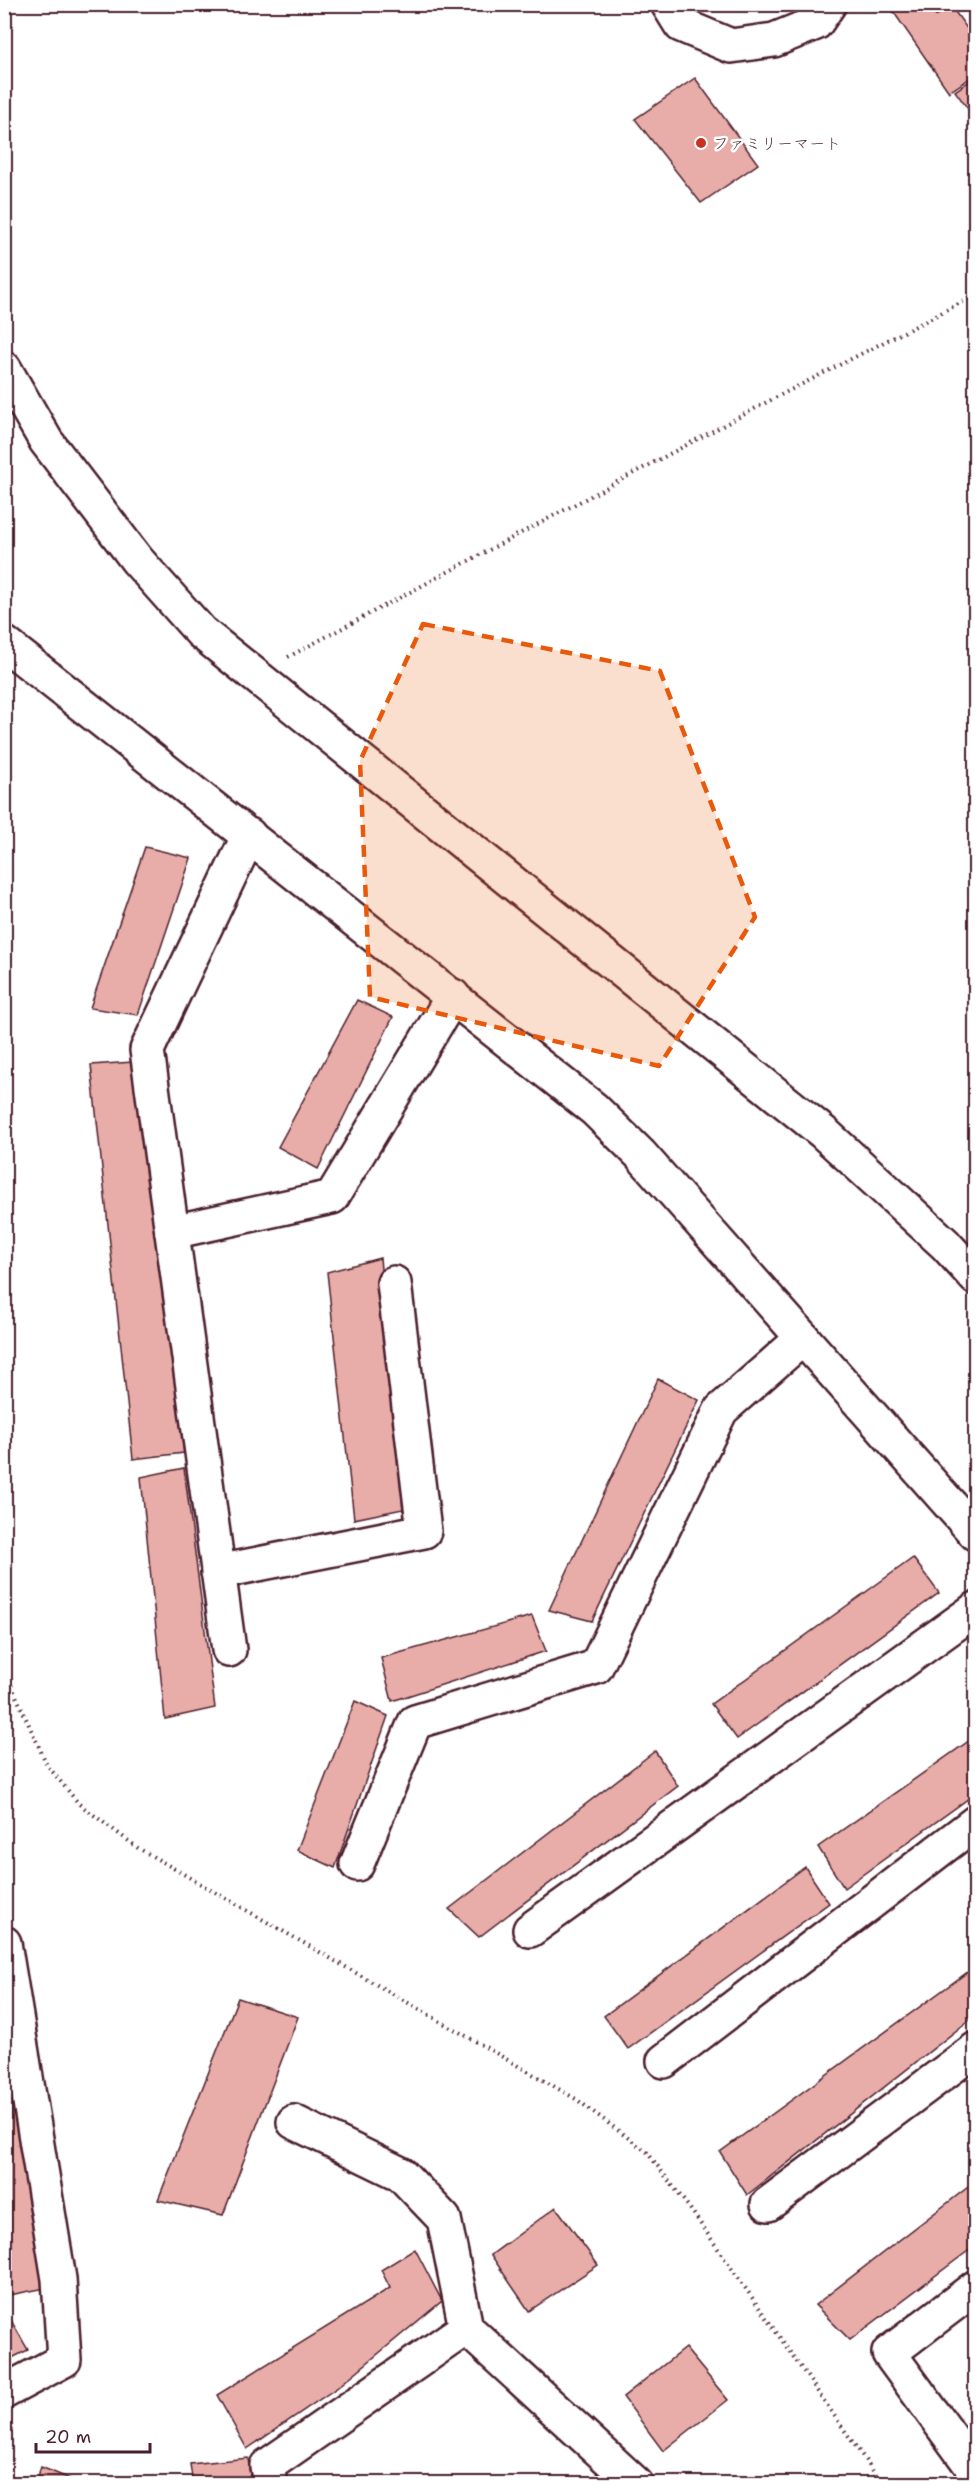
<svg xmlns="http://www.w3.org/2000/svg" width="980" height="2488" font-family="'Shantell Sans','Klee One',sans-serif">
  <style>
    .building { fill: #e8ada9; stroke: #4a1f2b; stroke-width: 1.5 }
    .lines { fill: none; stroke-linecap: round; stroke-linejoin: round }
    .minor-casing { stroke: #4a1f2b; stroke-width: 38 }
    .path { stroke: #4a1f2b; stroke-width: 4; stroke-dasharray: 1.5 4.5; stroke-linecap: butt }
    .minor { stroke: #fff; stroke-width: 33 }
    .marked { fill: #e8590c; fill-opacity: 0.2; stroke: #e8590c; stroke-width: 4.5; stroke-dasharray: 12 8; stroke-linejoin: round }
    .poi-dot { fill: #c8321e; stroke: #fff; stroke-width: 2 }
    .labels { text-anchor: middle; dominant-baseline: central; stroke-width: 5; stroke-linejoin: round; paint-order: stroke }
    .poi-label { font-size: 16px; fill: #4a1f2b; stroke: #fff; text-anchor: start }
  </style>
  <rect width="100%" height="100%" fill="#fff"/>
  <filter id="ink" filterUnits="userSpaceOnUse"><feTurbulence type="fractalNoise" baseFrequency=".0167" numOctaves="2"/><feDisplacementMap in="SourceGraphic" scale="12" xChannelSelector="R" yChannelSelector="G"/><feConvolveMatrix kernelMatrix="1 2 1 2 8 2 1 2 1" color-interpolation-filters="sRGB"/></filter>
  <g filter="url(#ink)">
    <g class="building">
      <polygon points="888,4 928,4 936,16 951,6 976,41 976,74 949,92"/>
      <polygon points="976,77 976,120 955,91"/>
      <polygon points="695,78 758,164 701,203 635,119"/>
      <polygon points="145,847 191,858 138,1015 90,1008"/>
      <polygon points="357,1000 393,1017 318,1169 278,1147"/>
      <polygon points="133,1062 184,1453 133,1459 91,1065"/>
      <polygon points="380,1258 403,1509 354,1519 327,1272"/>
      <polygon points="658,1379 699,1400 592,1621 549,1610"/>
      <polygon points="184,1468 215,1708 165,1719 141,1477"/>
      <polygon points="913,1558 939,1593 737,1739 711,1704"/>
      <polygon points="532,1616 546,1651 392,1701 381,1658"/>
      <polygon points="355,1701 388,1716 335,1868 297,1850"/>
      <polygon points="976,1736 976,1793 844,1888 818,1847"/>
      <polygon points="655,1751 678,1786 479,1937 449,1909"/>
      <polygon points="805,1867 829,1903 628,2049 604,2016"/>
      <polygon points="976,1966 976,2015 747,2195 720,2152"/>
      <polygon points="238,1998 298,2017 223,2215 158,2200"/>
      <polygon points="4,2015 46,2288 4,2296"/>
      <polygon points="976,2181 976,2245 850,2340 815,2305"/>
      <polygon points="556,2207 598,2265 529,2311 491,2255"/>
      <polygon points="415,2249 442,2301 338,2387 247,2449 217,2395 390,2288 381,2270"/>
      <polygon points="4,2308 28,2350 4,2362"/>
      <polygon points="685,2348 728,2400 663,2451 623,2397"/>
      <polygon points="976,2405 976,2420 967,2411"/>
      <polygon points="248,2458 251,2484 193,2484 190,2464"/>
      <polygon points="41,2467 82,2484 35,2484"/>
    </g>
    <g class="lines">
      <g class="minor-casing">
        <g id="minor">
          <polyline points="668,4 681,25 731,46 774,40 816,23 829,4"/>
          <polyline points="4,368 46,441 137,560 201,632 824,1133 945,1244 976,1278"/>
          <polyline points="4,643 594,1109 640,1154 976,1534"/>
          <polyline points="172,1232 332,1197 453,996"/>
          <polyline points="218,1572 424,1531 394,1283"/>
          <polyline points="229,1650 147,1050 249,835"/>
          <polyline points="357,1864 415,1722 596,1667 721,1410 803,1338"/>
          <polyline points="530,1930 976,1609"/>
          <polyline points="4,1943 59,2279 64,2360 4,2392"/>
          <polyline points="664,2061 976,1822"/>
          <polyline points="294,2122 401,2174 444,2219 466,2328"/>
          <polyline points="768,2204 976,2049"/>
          <polyline points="976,2287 889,2353 976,2472"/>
          <polyline points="270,2484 267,2466 466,2328 636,2484"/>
        </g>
      </g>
      <g class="path">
        <polyline points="288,657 771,400 976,295"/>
        <polyline points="4,1669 47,1765 79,1804 138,1848 576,2099 647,2152 691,2210 882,2484"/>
      </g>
      <use href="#minor" class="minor"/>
    </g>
  </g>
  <path class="marked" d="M423,624L660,671L755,917L659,1066L370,997L360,761Z"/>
  <circle class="poi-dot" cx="701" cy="143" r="6"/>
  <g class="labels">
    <g class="poi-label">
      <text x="713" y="143">ファミリーマート</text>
    </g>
  </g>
  <rect width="980" height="2488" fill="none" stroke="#fff" stroke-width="24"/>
  <rect x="12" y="12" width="956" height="2464" fill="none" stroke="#4a1f2b" stroke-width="2" filter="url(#ink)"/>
  <path d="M36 2443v9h114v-9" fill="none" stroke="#4a1f2b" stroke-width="3"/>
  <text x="45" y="2443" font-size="18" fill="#4a1f2b" stroke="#ffffff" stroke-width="4.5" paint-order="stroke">20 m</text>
</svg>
